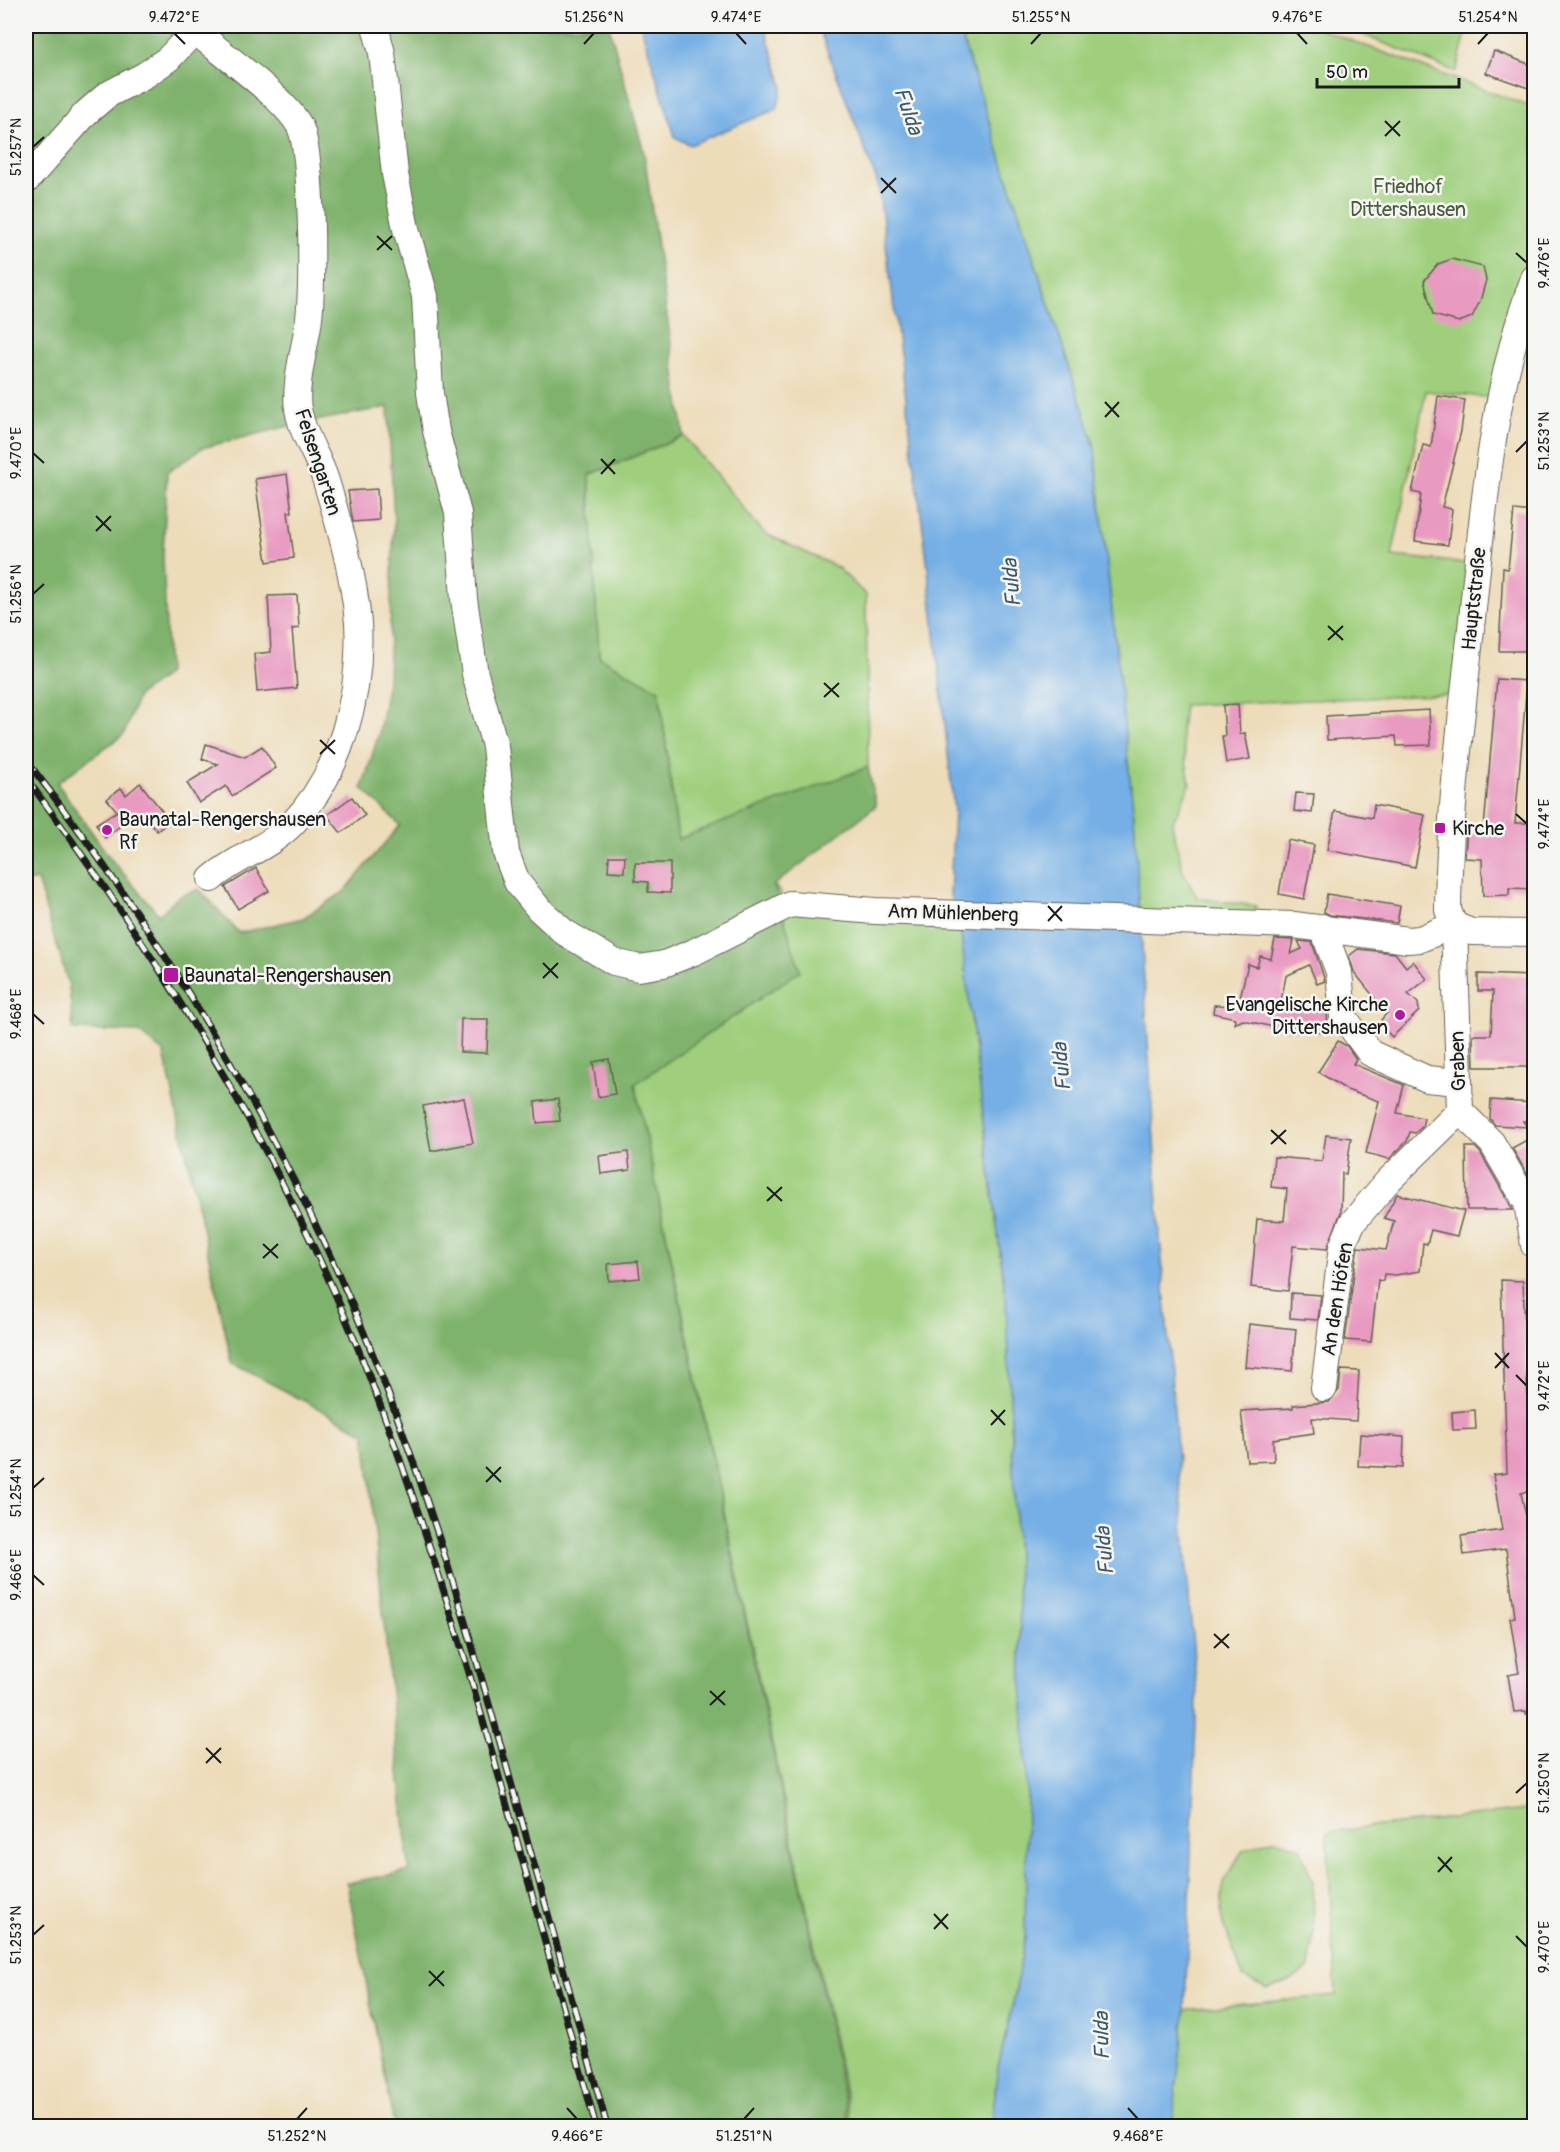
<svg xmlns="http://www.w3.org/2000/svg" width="1560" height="2152" font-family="Pangolin,sans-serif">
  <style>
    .green { fill: #9fcf7d; stroke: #5e764c; stroke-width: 1.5 }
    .forest { fill: #7fb26c; stroke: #4e6744; stroke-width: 1.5; fill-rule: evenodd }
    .water { fill: #74afe5; stroke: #486680; stroke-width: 1.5 }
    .building { fill: #e99ac1 }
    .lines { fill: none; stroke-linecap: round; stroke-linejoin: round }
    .minor-casing { stroke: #655f53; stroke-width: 28 }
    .minor { stroke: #fff; stroke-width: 26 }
    .rail-casing { stroke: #1c1c1c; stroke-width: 7 }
    .rail { stroke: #f6f6f2; stroke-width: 4.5; stroke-dasharray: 14; stroke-linecap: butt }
    .ticks { fill: none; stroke: #1c1c1c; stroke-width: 2 }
    .poi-dot { fill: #b5179e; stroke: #f6f6f2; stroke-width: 2 }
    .labels { text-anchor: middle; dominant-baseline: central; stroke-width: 5; stroke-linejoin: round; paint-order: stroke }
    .park-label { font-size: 20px; fill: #4a5b3e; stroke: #f6f6f2 }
    .street-label { font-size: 20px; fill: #1c1c1c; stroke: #f6f6f2 }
    .poi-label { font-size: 20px; fill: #1c1c1c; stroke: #f6f6f2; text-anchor: start }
    .water-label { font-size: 21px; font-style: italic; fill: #3f576c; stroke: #f6f6f2 }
    .neatline { fill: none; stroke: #1c1c1c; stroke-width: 2 }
    .ticks-label { font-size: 15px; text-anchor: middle; fill: #1c1c1c }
  </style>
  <rect width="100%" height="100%" fill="#f6f6f2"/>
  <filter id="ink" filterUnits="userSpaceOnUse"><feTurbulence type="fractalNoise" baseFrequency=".0167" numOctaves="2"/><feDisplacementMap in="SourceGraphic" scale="12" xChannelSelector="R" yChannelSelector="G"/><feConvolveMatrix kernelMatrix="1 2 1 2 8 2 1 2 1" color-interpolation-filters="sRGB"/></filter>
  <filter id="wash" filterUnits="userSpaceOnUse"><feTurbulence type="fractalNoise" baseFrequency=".008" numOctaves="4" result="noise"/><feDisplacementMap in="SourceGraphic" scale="24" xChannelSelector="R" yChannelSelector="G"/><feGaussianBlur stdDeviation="1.35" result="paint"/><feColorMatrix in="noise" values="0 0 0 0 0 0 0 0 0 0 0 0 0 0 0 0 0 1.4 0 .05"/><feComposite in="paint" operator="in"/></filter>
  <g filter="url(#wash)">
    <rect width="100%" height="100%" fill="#eddcb9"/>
    <g class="green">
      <polygon points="958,26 1312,26 1534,108 1534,278 1494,398 1426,391 1392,556 1474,564 1462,694 1184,705 1181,731 1190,785 1172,824 1183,871 1198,898 1256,906 1261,928 1140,920 1134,817 1094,443"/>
      <polygon points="1341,26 1468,26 1456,72"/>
      <polygon points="684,436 764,533 837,567 866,595 868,767 678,840 659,690 599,658 589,475"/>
      <polygon points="774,885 790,904 875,911 960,927 1006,1300 1027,1793 1025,1938 1015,1995 997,2072 992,2126 852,2126 635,1084 799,971"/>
      <polygon points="1534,1809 1534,2126 1172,2126 1185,2010 1336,1995 1327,1832"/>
      <polygon points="1275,1839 1300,1847 1313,1883 1314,1932 1309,1968 1292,1980 1267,1989 1243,1977 1221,1916 1223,1882 1243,1850"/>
    </g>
    <path class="forest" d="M26,26H609L644,153L684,436L589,475L599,657L659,690L678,839L868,767L876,806L774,885L800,971L635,1084L850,2126H394L347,1883L409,1871L365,1433L232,1363L164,1053L139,1032L73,1030L69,986L37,880L26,882ZM388,407L394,520L388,680L379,733L362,788L400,825L344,892L303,918L239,933L199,889L178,897L159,915L110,858L57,783L124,734L138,696L168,674L163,556L167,473L202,448L289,426Z"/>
    <g class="water">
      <polygon points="641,26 764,26 783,86 777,109 690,145 675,137"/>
      <polygon points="818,26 958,26 1094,443 1134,817 1160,1237 1197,1696 1185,2010 1172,2126 992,2126 997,2072 1015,1995 1025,1938 1027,1793 1006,1300 960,927 950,895 954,810 927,560 878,184"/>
    </g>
    <g id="blocks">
      <g class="building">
        <polygon points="1494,51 1534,66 1534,90 1486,73"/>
        <polygon points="1452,259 1483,267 1486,280 1480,301 1472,317 1459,322 1433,315 1424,281 1438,264"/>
        <polygon points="1438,396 1465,400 1461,431 1442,507 1452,509 1448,545 1415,541 1421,494 1412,492 1423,445 1431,447"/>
        <polygon points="287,474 292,512 288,512 294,558 267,562 255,479"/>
        <polygon points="377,489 379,520 353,522 348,491"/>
        <polygon points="1514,510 1534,512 1531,615 1534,615 1534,651 1499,651 1503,568 1508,569"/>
        <polygon points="297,595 299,628 292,629 297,688 257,692 254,654 271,652 268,596"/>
        <polygon points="1497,679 1527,681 1515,823 1534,823 1534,889 1509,888 1509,895 1483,896 1482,859 1465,858 1466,841 1467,828 1484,828"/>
        <polygon points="1238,704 1240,734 1245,733 1250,759 1226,763 1222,736 1225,736 1223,705"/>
        <polygon points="1429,710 1431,745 1397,746 1396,736 1327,740 1326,716"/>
        <polygon points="206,744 245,757 262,746 276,768 232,796 226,786 199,803 187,783 218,764 202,759"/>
        <polygon points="140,783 170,821 157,831 140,810 105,838 96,824 117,811 107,799 121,788 126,795"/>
        <polygon points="1296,793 1314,794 1312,813 1294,811"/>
        <polygon points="352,797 365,815 341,833 327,815"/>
        <polygon points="1374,805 1425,815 1415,867 1327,850 1335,811 1372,818"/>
        <polygon points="1288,840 1314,845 1304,899 1279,894"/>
        <polygon points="609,856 625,856 624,872 608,871"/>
        <polygon points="635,863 670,863 670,893 648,892 648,882 635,881"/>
        <polygon points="256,868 269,891 238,909 225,887"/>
        <polygon points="1327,894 1400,906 1397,923 1330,915 1324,912"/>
        <polygon points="1275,939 1294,940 1291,954 1302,949 1298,941 1312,942 1325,981 1317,984 1309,965 1286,976 1281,1001 1268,1008 1327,1010 1328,1032 1287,1030 1243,1020 1234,1024 1235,1018 1213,1013 1214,1005 1238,1006 1248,964 1257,967 1260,956 1271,959"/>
        <polygon points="1358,949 1395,953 1406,967 1413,961 1427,979 1408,994 1418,1003 1419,1011 1392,1037 1381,1026 1384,1023 1381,1020 1387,1013 1354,972 1349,956"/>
        <polygon points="1478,974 1534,976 1534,1067 1474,1067 1473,1035 1491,1035 1493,991 1478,991"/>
        <polygon points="461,1019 488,1019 487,1053 460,1052"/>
        <polygon points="1338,1041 1347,1046 1356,1059 1353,1064 1404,1085 1397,1113 1424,1118 1422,1127 1415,1133 1410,1132 1407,1141 1389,1159 1366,1153 1379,1101 1347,1090 1318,1072"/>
        <polygon points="609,1059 615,1094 598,1097 593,1062"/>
        <polygon points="464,1098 473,1143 431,1151 423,1106"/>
        <polygon points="558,1099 560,1121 537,1123 535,1102"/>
        <polygon points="1491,1100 1534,1103 1534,1121 1523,1121 1527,1127 1495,1125 1490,1119"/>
        <polygon points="1326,1135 1351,1138 1346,1174 1342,1173 1341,1212 1327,1249 1293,1246 1288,1291 1251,1287 1257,1219 1284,1221 1287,1189 1271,1187 1274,1157 1322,1161"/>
        <polygon points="1534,1136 1534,1186 1512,1148"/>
        <polygon points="1466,1147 1475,1147 1480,1152 1513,1210 1467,1210"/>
        <polygon points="628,1152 630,1170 601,1174 599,1156"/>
        <polygon points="1397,1194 1464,1211 1457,1236 1431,1230 1427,1244 1423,1243 1420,1271 1396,1275 1384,1274 1383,1281 1378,1280 1371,1342 1345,1340 1357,1251 1358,1247 1386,1250 1394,1221 1384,1218"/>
        <polygon points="638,1261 640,1278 609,1281 608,1264"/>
        <polygon points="1501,1280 1523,1281 1531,1470 1534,1469 1534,1489 1521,1493 1527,1521 1534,1520 1534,1713 1526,1714 1526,1711 1514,1712 1508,1675 1519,1673 1510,1618 1515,1617 1506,1549 1464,1555 1461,1536 1502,1530 1493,1475 1507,1473"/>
        <polygon points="1291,1293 1321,1295 1318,1320 1290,1318"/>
        <polygon points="1249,1324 1296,1329 1292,1371 1245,1367"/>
        <polygon points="1341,1370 1359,1371 1356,1421 1312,1418 1314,1433 1273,1439 1274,1461 1247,1462 1241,1411 1293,1408 1293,1405 1329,1402 1339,1390"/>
        <polygon points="1475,1410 1476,1429 1453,1430 1452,1412"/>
        <polygon points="1360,1434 1404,1437 1403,1468 1358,1466"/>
      </g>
    </g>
  </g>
  <g filter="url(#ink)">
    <use href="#blocks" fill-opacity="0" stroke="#655f53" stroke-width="1.5"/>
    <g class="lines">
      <g class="minor-casing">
        <g id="minor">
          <polyline points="375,26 382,53 395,174 406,229 425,296 430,393 436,431 458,513 464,599 475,674 495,746 506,853 517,882 539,909 564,932 614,962 639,968 664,964 694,952 790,904 875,911 1294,925 1408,940 1420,939 1454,925"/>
          <path d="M195,31C222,54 282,96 299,125C313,148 313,287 309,318C306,345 294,382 298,409C302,435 319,457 326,481C340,527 354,575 358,623C362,694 341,774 291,825C268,848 235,858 211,879"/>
          <polyline points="26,181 86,113 107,95 145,75 168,59 199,26"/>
          <path d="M1534,278C1492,389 1483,511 1471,629C1461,722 1449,817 1448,910L1454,925L1460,1111L1492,1143L1527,1203L1534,1245"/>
          <polyline points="1454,925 1471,932 1534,933"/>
          <polyline points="1322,927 1339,972 1343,1016 1370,1053 1427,1079 1458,1082"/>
          <polyline points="1324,1388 1342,1247 1352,1223 1388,1181 1460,1111"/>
        </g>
      </g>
      <use href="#minor" class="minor"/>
      <g class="rail-casing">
        <g id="rail">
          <path d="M26,760C149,919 255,1089 338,1273C413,1438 464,1612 512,1786C544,1899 576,2013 607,2126"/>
          <path d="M26,778C144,935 247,1099 328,1278C386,1407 429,1541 470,1676C514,1826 554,1976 596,2126"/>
        </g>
      </g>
      <use href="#rail" class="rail"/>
    </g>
  </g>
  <path class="ticks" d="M174,33L185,44M736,33L746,44M1297,33L1307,44M584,44L594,33M1031,44L1041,33M1478,44L1488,33M1385,121L1400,136M1385,136L1400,121M33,147L44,137M881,178L896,193M881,193L896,178M377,236L392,250M377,250L392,236M1516,253L1527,263M1105,402L1119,417M1105,417L1119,402M1516,452L1527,441M33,453L44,463M601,459L615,474M601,474L615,459M96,516L111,531M96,531L111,516M33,594L44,584M1328,626L1343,640M1328,640L1343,626M824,683L839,697M824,697L839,683M320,740L335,754M320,754L335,740M1516,814L1527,824M1048,906L1062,921M1048,921L1062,906M543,963L558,978M543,978L558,963M33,1014L44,1024M1271,1130L1286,1144M1271,1144L1286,1130M767,1187L782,1201M767,1201L782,1187M263,1244L278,1258M263,1258L278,1244M1495,1353L1509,1368M1495,1368L1509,1353M1516,1375L1527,1386M991,1410L1005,1425M991,1425L1005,1410M486,1467L501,1482M486,1482L501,1467M33,1488L44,1478M33,1575L44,1585M1214,1634L1229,1648M1214,1648L1229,1634M710,1691L725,1705M710,1705L725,1691M206,1748L221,1763M206,1763L221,1748M1516,1793L1527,1783M1438,1857L1452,1872M1438,1872L1452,1857M934,1914L948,1929M934,1929L948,1914M33,1935L44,1925M1516,1936L1527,1947M429,1971L444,1986M429,1986L444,1971M567,2108L577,2119M1128,2108L1138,2119M297,2119L307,2108M744,2119L754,2108"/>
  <g class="poi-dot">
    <rect x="1434" y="822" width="12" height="12" rx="3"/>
    <circle cx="107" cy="830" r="6"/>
    <rect x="163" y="967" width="16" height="16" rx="3"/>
    <circle cx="1400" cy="1015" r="6"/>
  </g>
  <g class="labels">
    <g class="park-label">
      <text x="1408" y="186">Friedhof<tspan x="1408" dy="23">Dittershausen</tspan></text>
    </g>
    <g class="street-label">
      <text transform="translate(318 462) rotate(72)">Felsengarten</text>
      <text transform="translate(1474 599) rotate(-84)">Hauptstraße</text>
      <text transform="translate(953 913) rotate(2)">Am Mühlenberg</text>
      <text transform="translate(1458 1061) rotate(-92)">Graben</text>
      <text transform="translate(1337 1299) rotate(-81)">An den Höfen</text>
    </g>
    <g class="poi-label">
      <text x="119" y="819">Baunatal-Rengershausen<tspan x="119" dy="23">Rf</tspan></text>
      <text x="1452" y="828">Kirche</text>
      <text x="184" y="975">Baunatal-Rengershausen</text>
      <text x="1388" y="1004" text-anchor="end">Evangelische Kirche<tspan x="1388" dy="23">Dittershausen</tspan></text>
    </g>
    <g class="water-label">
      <text transform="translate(908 111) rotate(71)">Fulda</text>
      <text transform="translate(1012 583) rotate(-95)">Fulda</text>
      <text transform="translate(1062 1067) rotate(-95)">Fulda</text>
      <text transform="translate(1105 1551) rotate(-95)">Fulda</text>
      <text transform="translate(1102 2036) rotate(-91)">Fulda</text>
    </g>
  </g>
  <rect width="1560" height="2152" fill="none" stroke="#f6f6f2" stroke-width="66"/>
  <path d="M1317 78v9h142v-9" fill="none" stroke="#1c1c1c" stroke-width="3"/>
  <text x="1326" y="78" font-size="18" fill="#1c1c1c" stroke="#f6f6f2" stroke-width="4.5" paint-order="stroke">50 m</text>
  <rect x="33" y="33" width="1494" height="2086" class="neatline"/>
  <g class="ticks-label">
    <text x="174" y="22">9.472°E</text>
    <text x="594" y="22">51.256°N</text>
    <text x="736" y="22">9.474°E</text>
    <text x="1041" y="22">51.255°N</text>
    <text x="1297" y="22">9.476°E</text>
    <text x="1488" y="22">51.254°N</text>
    <text transform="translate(16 147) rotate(-90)" y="5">51.257°N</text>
    <text transform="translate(1544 263) rotate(-90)" y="5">9.476°E</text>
    <text transform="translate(1544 441) rotate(-90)" y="5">51.253°N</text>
    <text transform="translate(16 453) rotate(-90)" y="5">9.470°E</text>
    <text transform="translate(16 594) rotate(-90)" y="5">51.256°N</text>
    <text transform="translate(1544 824) rotate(-90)" y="5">9.474°E</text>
    <text transform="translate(16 1014) rotate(-90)" y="5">9.468°E</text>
    <text transform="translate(1544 1386) rotate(-90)" y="5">9.472°E</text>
    <text transform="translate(16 1488) rotate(-90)" y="5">51.254°N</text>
    <text transform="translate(16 1575) rotate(-90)" y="5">9.466°E</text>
    <text transform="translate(1544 1783) rotate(-90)" y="5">51.250°N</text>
    <text transform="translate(16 1935) rotate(-90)" y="5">51.253°N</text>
    <text transform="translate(1544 1947) rotate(-90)" y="5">9.470°E</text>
    <text x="297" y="2141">51.252°N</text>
    <text x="577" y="2141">9.466°E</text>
    <text x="744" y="2141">51.251°N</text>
    <text x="1138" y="2141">9.468°E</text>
  </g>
</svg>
